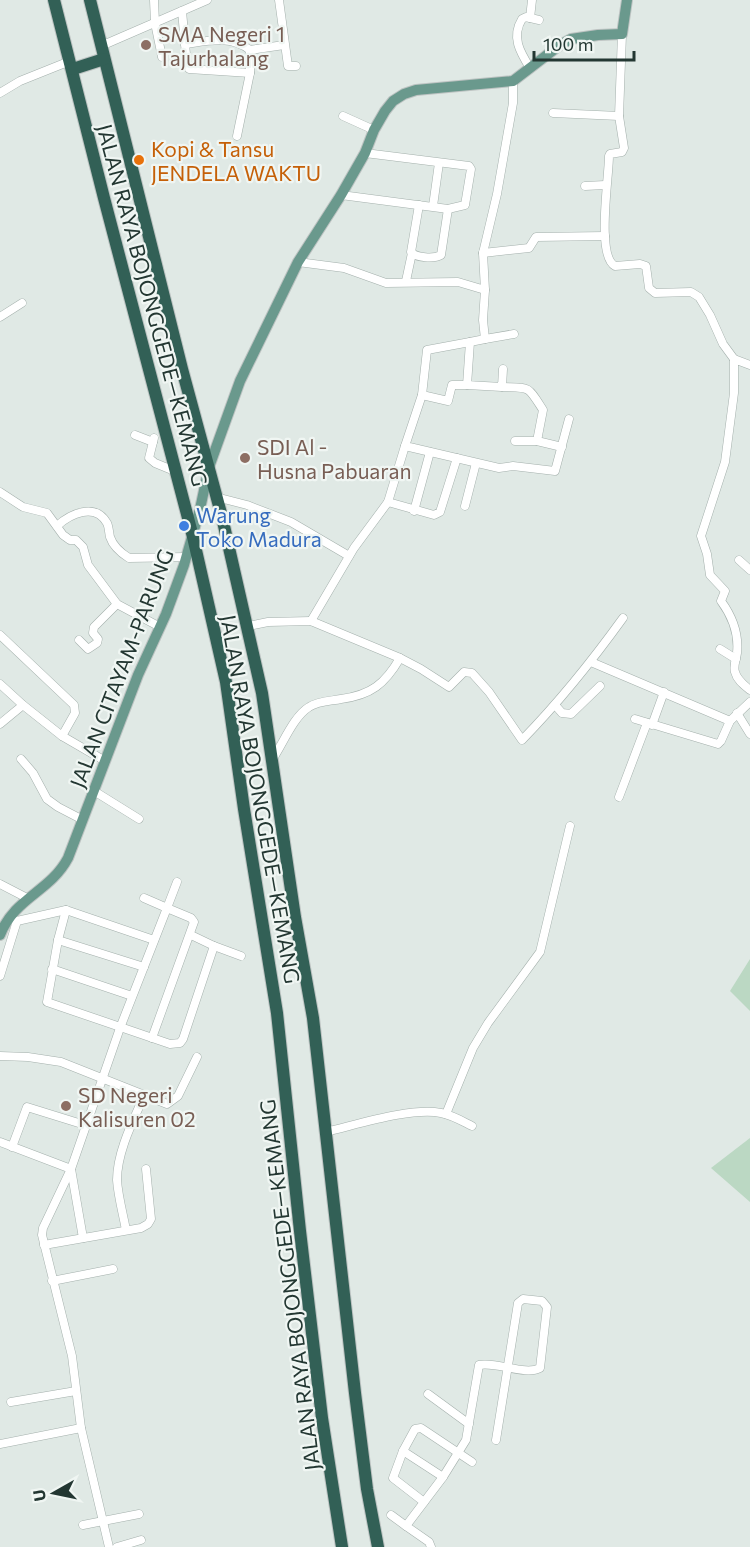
<svg xmlns="http://www.w3.org/2000/svg" width="750" height="1547" font-family="Commissioner,sans-serif">
  <style>
    .green { fill: #bbd8c3 }
    .lines { fill: none; stroke-linecap: round; stroke-linejoin: round }
    .minor-casing { stroke: #a4b0ac; stroke-width: 9 }
    .major-casing { stroke: #bdc3c2; stroke-width: 12 }
    .highway-casing { stroke: #bdc3c2; stroke-width: 14 }
    .minor { stroke: #fff; stroke-width: 8 }
    .major { stroke: #6a998d; stroke-width: 10 }
    .highway { stroke: #326056; stroke-width: 12 }
    .education-dot { fill: #8d6e63; stroke: #f0f6f3; stroke-width: 2 }
    .food-dot { fill: #e8710a; stroke: #f0f6f3; stroke-width: 2 }
    .shop-dot { fill: #3f7fe0; stroke: #f0f6f3; stroke-width: 2 }
    .labels { text-anchor: middle; dominant-baseline: central; stroke-width: 4.5; stroke-linejoin: round; paint-order: stroke }
    .education-label { font-size: 21px; fill: #785e54; stroke: #f0f6f3; text-anchor: start }
    .food-label { font-size: 21px; fill: #c56008; stroke: #f0f6f3; text-anchor: start }
    .street-label { font-size: 21px; fill: #233732; stroke: #f0f6f3 }
    .shop-label { font-size: 21px; fill: #366cbe; stroke: #f0f6f3; text-anchor: start }
  </style>
  <rect width="100%" height="100%" fill="#e0e9e5"/>
  <g class="green">
    <polygon points="750,959 750,1011 730,991"/>
    <polygon points="750,1138 750,1202 711,1168"/>
  </g>
  <g class="lines">
    <g class="minor-casing">
      <g id="minor">
        <polyline points="154,0 155,23 162,57"/>
        <polyline points="279,0 288,66 296,66"/>
        <path d="M182,11L185,44C208,41 230,35 250,50V73L237,136"/>
        <polyline points="530,18 532,0"/>
        <path d="M622,34L619,116L624,148L622,152L610,154L609,156C609,177 596,256 615,266L640,264L646,266L649,288L655,293L691,292L699,297L710,315L723,344L734,359"/>
        <polyline points="185,44 187,65 189,69 250,73"/>
        <polyline points="101,46 207,0"/>
        <polyline points="250,50 284,45"/>
        <path d="M530,68C520,52 511,37 522,19L526,17L539,20"/>
        <polyline points="0,93 20,81 70,61"/>
        <polyline points="553,113 619,116"/>
        <polyline points="343,116 374,130"/>
        <polyline points="585,186 605,185"/>
        <polyline points="341,195 448,209 465,205 471,169 469,166 365,153"/>
        <path d="M419,205L411,252C416,258 434,259 441,255L448,209"/>
        <polyline points="433,206 439,163"/>
        <polyline points="483,253 529,248 536,237 605,236"/>
        <polyline points="298,262 344,268 386,283 458,282 485,290"/>
        <polyline points="406,281 412,253"/>
        <polyline points="0,317 22,303"/>
        <polyline points="485,339 514,334"/>
        <polyline points="470,342 427,350 422,395 405,446 499,468 513,466 555,471 569,419"/>
        <path d="M750,365L734,359V393L725,462L701,536L707,554L710,575L725,591L721,601C732,616 739,634 737,653C736,660 733,666 735,672C737,680 744,685 750,690"/>
        <polyline points="503,369 502,387 467,385 470,342 485,339 483,320 485,290 483,253 497,194 513,103 513,81"/>
        <path d="M502,387C531,388 527,385 543,410L537,441"/>
        <polyline points="422,395 448,401 452,385 467,385"/>
        <polyline points="135,435 153,442"/>
        <polyline points="154,438 149,458 155,463 177,472"/>
        <polyline points="515,441 537,441 562,447"/>
        <polyline points="405,446 388,502 434,515 440,512 457,458"/>
        <polyline points="0,492 23,507 47,513 63,535 70,540 76,540 83,547 88,565 117,604 160,627"/>
        <polyline points="216,497 247,505 291,522 349,556"/>
        <polyline points="465,506 476,463"/>
        <polyline points="414,511 430,452"/>
        <path d="M57,526C70,514 95,502 107,523C109,527 109,533 110,537C113,546 121,553 129,558L186,557"/>
        <polyline points="739,560 750,570"/>
        <polyline points="311,621 354,548 388,502"/>
        <path d="M249,626L268,622L311,621L400,658L421,669L449,687L464,672L472,673L489,692L522,740C559,702 592,661 623,618"/>
        <polyline points="0,635 74,705 75,713 62,736"/>
        <polyline points="79,640 88,649 97,643 98,639 93,633 94,627 117,604"/>
        <polyline points="720,649 736,659"/>
        <polyline points="591,662 730,721"/>
        <polyline points="0,684 23,705 62,736 105,761"/>
        <polyline points="555,705 562,713 571,714 600,686"/>
        <polyline points="737,713 750,734"/>
        <polyline points="635,719 718,744 721,741 730,721 750,702"/>
        <polyline points="0,724 23,705"/>
        <polyline points="652,725 664,692"/>
        <polyline points="21,759 33,773 47,799 58,807 83,820"/>
        <path d="M272,760C283,744 293,717 309,707C318,701 331,701 341,699C371,695 385,684 400,658"/>
        <polyline points="94,791 139,819"/>
        <polyline points="619,797 647,723"/>
        <polyline points="0,884 27,898"/>
        <polyline points="144,898 167,908 177,882"/>
        <polyline points="58,940 144,967"/>
        <polyline points="154,940 66,910 58,940 47,1002 170,1044 180,1043 183,1039 214,946 191,935"/>
        <polyline points="214,946 241,956"/>
        <polyline points="52,969 132,996"/>
        <polyline points="0,976 17,921 66,910"/>
        <polyline points="0,1056 28,1057 61,1062 167,1104 178,1096 197,1057"/>
        <polyline points="446,1114 473,1048 488,1023 540,952 570,826"/>
        <path d="M325,1132C356,1125 411,1107 441,1113C452,1115 462,1121 472,1126"/>
        <polyline points="0,1142 71,1169 120,1028 167,908 191,918 194,922 152,1038"/>
        <polyline points="12,1147 27,1107 85,1125"/>
        <polyline points="71,1169 43,1228 42,1235 72,1356 81,1428 109,1547"/>
        <polyline points="71,1169 83,1238"/>
        <path d="M126,1230C123,1214 118,1196 117,1180C117,1152 133,1121 144,1096"/>
        <polyline points="44,1245 141,1228 148,1224 151,1219 146,1169"/>
        <polyline points="52,1281 113,1269"/>
        <polyline points="428,1394 469,1424"/>
        <polyline points="11,1402 76,1391"/>
        <polyline points="0,1444 81,1428"/>
        <polyline points="403,1451 443,1477"/>
        <polyline points="424,1502 393,1478 403,1451 415,1429 421,1428 472,1462"/>
        <polyline points="391,1515 406,1526"/>
        <polyline points="83,1525 139,1514"/>
        <polyline points="117,1547 141,1540"/>
        <path d="M431,1547L429,1542L406,1526L443,1477L466,1440L479,1365C496,1361 525,1376 540,1368L547,1307L542,1301L523,1299L518,1303L496,1440"/>
      </g>
    </g>
    <g class="major-casing">
      <path id="major" d="M0,935C15,897 50,892 68,858L138,675L166,614L184,565L200,509L209,467L240,381L298,262L341,195L365,153L374,130L385,111L393,101L404,94L416,90L513,81L560,45L571,39L598,35L622,34L627,0"/>
    </g>
    <g class="highway-casing">
      <g id="highway">
        <polyline points="54,0 104,198 193,537 226,682 244,809 277,1013 300,1231 322,1418 342,1547"/>
        <polyline points="90,0 182,369 222,517 262,693 295,917 313,1018 355,1393 367,1489 378,1547"/>
        <polyline points="73,69 104,59"/>
      </g>
    </g>
    <use href="#minor" class="minor"/>
    <use href="#major" class="major"/>
    <use href="#highway" class="highway"/>
  </g>
  <g class="education-dot">
    <circle cx="146" cy="45" r="6"/>
    <circle cx="245" cy="458" r="6"/>
    <circle cx="66" cy="1106" r="6"/>
  </g>
  <circle class="food-dot" cx="139" cy="160" r="6"/>
  <circle class="shop-dot" cx="184" cy="526" r="6"/>
  <g class="labels">
    <g class="education-label">
      <text x="158" y="33">SMA Negeri 1<tspan x="158" dy="24">Tajurhalang</tspan></text>
      <text x="257" y="446">SDI Al -<tspan x="257" dy="24">Husna Pabuaran</tspan></text>
      <text x="78" y="1094">SD Negeri<tspan x="78" dy="24">Kalisuren 02</tspan></text>
    </g>
    <g class="food-label">
      <text x="151" y="148">Kopi &amp; Tansu<tspan x="151" dy="24">JENDELA WAKTU</tspan></text>
    </g>
    <g class="street-label">
      <text transform="translate(153 305) rotate(75)">JALAN RAYA BOJONGGEDE—KEMANG</text>
      <text transform="translate(121 668) rotate(-69)">JALAN CITAYAM-PARUNG</text>
      <text transform="translate(261 799) rotate(80)">JALAN RAYA BOJONGGEDE—KEMANG</text>
      <text transform="translate(289 1285) rotate(-97)">JALAN RAYA BOJONGGEDE—KEMANG</text>
    </g>
    <g class="shop-label">
      <text x="196" y="514">Warung<tspan x="196" dy="24">Toko Madura</tspan></text>
    </g>
  </g>
  <g transform="translate(54 1493) rotate(261)" stroke="#f0f6f3" stroke-width="4.5" paint-order="stroke">
  <path d="M0-4.5L10 22L0 15L-10 22Z" fill="#233732"/>
  <text y="-9" font-size="16" font-weight="bold" text-anchor="middle" fill="#233732">U</text>
  </g>
  <path d="M534 51v9h100v-9" fill="none" stroke="#233732" stroke-width="3"/>
  <text x="543" y="51" font-size="18" fill="#233732" stroke="#f0f6f3" stroke-width="4.5" paint-order="stroke">100 m</text>
</svg>
